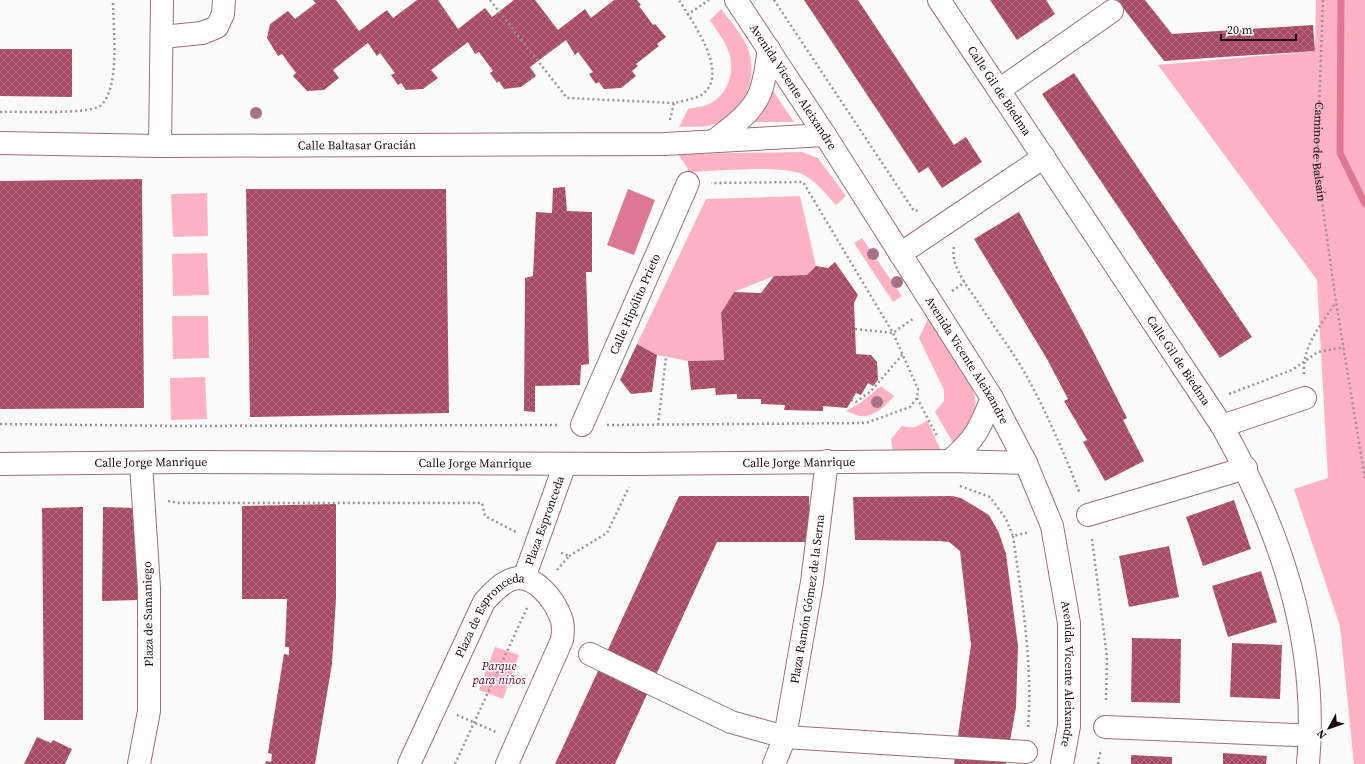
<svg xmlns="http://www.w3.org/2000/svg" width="1365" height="764" font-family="'Source Serif 4',serif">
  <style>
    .green { fill: #ffb2c3 }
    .water { fill: #dc7892 }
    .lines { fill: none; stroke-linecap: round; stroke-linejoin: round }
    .stream { stroke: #dc7892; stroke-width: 7 }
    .building { fill: url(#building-cross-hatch) }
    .pedestrian-casing { stroke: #937178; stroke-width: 24 }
    .minor-casing { stroke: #937178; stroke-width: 24 }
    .tertiary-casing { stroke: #937178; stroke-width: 24 }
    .path { stroke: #999394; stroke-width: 2.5; stroke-dasharray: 2 3; stroke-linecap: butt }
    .pedestrian { stroke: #fff; stroke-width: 22 }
    .minor { stroke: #fff; stroke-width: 22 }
    .tertiary { stroke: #fff; stroke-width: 22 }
    .tree { fill: #a67288 }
    .labels { text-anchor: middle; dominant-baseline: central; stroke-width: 3; stroke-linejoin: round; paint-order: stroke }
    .street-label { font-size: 12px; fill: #190c0f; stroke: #fff }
    .park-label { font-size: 12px; font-style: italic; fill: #60012a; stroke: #fff }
  </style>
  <defs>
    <pattern id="building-cross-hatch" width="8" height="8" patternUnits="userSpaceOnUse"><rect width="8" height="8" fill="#a84a65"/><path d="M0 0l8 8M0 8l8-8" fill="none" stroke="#ae7082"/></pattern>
  </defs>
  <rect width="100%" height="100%" fill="#fbfbfb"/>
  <g class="green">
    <polygon points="1316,0 1365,0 1365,764 1354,764 1340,626 1294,489 1328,478 1317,280 1158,65 1315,51"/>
    <path d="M721,9C731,22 744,36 749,52C758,80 743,118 712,125C702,128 689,126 679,127L688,109C693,108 699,107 704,106C727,99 737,71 728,50C724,39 716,30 710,20Z"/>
    <polygon points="769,85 794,122 750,122"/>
    <path d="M802,152L818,158L846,196L836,205C825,193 814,178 799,173C775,165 717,171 690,172L678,154Z"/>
    <polygon points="207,193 208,236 173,237 171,194"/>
    <polygon points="800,196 816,266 807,275 774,276 734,292 721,314 724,360 688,361 657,355 637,344 706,199"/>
    <polygon points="862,238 902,296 893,302 854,243"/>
    <polygon points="207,253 209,295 173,296 172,254"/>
    <polygon points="208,316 209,358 173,359 172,316"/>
    <path d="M928,319L972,387C982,415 970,422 955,446L935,412L944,401V390L919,338Z"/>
    <polygon points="205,377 207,419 171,420 170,378"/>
    <path d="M881,386L894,396C886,406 873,418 859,416C855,415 850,412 846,411L860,403Z"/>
    <path d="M927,420L941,451L893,452L891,439L902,426C913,429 918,427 927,420Z"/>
    <polygon points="495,647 519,655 503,699 479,690"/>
  </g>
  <polygon class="water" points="628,189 655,200 634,255 607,245"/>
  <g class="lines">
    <polyline class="stream" points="1341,0 1340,153 1365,204"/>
  </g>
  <g class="building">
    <polygon points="313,0 336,0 359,31 387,10 393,18 417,0 438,0 458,29 485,8 492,17 514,0 535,0 558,30 585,9 591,18 614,0 637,0 641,5 639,6 653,25 655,24 666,37 657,44 659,46 636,64 638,66 632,71 636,76 621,88 604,89 599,82 596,84 589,74 593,72 578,52 575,55 566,40 530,67 536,76 521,87 504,89 499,81 497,83 490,73 493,71 479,52 475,54 468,42 431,70 438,78 423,89 406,90 401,83 398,85 391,75 395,73 380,53 377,56 368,43 333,70 339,78 324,90 307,91 293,76 296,73 282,54 278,56 267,38 270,24 288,11 295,19 316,3"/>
    <polygon points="804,0 858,0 954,145 966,137 982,162 942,188 928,167 919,173"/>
    <polygon points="990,0 1046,0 1055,14 1017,40"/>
    <polygon points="1117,0 1145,0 1172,34 1313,25 1315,51 1164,61"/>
    <polygon points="0,49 72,49 72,97 0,96"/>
    <polygon points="1074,73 1252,337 1220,358 1042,94"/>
    <polygon points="142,179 144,408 0,409 0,181"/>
    <polygon points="565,187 567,211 592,212 592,272 586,272 589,364 581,365 580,385 535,386 535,412 524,411 525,278 533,276 536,212 552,213 553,188"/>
    <polygon points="246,189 446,189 449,413 250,417"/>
    <polygon points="1019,212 1086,337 1127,418 1123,420 1144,461 1105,481 1083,442 1087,440 1064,401 1068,399 1047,359 974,239"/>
    <polygon points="835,262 858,295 854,303 856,354 871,355 877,362 878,380 873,386 868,383 861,395 856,393 847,408 823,406 823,411 784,410 785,405 761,404 761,399 737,399 737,394 716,395 715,388 691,390 688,361 724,360 721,313 734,292 761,293 774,276 807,275 816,266 828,268"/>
    <polygon points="637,344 657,355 652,392 631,394 620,380"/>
    <polygon points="679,496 809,496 810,542 717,542 615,764 555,764"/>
    <polygon points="952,496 961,498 989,515 999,533 1006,554 1018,646 1016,707 1006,764 954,764 971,645 960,551 949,542 939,541 855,540 853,497"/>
    <polygon points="1234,500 1251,549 1203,566 1186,517"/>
    <polygon points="336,504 336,598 332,664 315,764 265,764 266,761 271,762 272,754 268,753 284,654 289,655 289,647 285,647 287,599 242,599 242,506"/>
    <polygon points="83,507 83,720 44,720 42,508"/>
    <polygon points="103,507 137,508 139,600 102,601"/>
    <polygon points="1169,546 1179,597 1129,607 1119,556"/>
    <polygon points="1261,571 1277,622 1228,637 1212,586"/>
    <polygon points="1132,638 1181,639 1180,703 1131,702"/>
    <polygon points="1232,643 1282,645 1280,699 1230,697"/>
    <polygon points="37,737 51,743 53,740 72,749 65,764 24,764"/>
    <polygon points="1223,753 1267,756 1266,764 1223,764"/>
    <polygon points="1131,755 1172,757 1172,764 1131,764"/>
  </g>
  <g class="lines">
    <g class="pedestrian-casing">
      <g id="pedestrian">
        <path id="s2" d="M582,425L688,183"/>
        <polyline points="1088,515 1246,468"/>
        <polyline points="590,654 731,722 785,737 1026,752"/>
        <polyline points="1105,727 1296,735"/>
        <polyline points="139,764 149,711 149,588 141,463"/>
        <path id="s3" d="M774,764L785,737L812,582L827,461"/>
      </g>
    </g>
    <g class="minor-casing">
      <g id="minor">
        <path id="s4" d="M939,0L1222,426C1280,530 1319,642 1308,764"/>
        <polyline points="162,37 202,33 217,27 223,14 224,0"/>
        <polyline points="999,90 1112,11"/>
        <path d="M715,140C729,129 746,117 756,101C765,87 766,65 769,49"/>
        <path id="s5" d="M0,143L160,146L665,144L825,135"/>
        <polyline points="160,146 162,0"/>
        <polyline points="900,254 1044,157"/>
        <polyline points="1222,426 1305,398"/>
        <path d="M950,461C976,438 979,430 992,398"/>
        <path id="s6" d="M0,464L180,462L635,464L950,461L1026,463"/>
        <path id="s7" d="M524,578L565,464"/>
        <path id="s8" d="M409,764L484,602C492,593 502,582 513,579C535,573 555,601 561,618C564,625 563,633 562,640L507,764"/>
      </g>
    </g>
    <g class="tertiary-casing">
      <g id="tertiary">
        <path id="s9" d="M736,0L825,135L992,398L1026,463L1052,526L1069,623V726L1062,764"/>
      </g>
    </g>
    <g class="path">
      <polyline points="490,0 567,98 674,103"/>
      <polyline points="774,0 914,211 920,210"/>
      <path id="s1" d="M1323,0L1317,166L1336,302L1365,479"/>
      <polyline points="687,15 709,0"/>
      <path d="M0,112C19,111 86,115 100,106C121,89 113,26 113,0"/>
      <path d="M670,120L674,103C683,101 695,99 703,94C730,72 691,20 679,0"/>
      <path d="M954,247C950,266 968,287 978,302C993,326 1012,350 1026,375C1047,413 1064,453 1080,494"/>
      <polyline points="952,291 965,282"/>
      <polyline points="855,329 893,333 914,318"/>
      <path d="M1304,374C1302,346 1321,325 1336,302"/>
      <polyline points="1229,394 1292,370 1318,352 1344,347"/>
      <polyline points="917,398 938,438"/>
      <polyline points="851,400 856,402 871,391 903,354"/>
      <polyline points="0,424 178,426 560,425"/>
      <polyline points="607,425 866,423 910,407 917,398 918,389 893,333 803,182 711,183"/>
      <polyline points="658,425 666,357"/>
      <polyline points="960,486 990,497 1006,519 1013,536 1030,532"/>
      <polyline points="168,501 179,503 482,503 485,516 516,532"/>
      <path d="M1013,536C1022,600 1033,664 1028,729"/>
      <polyline points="1092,539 1107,657 1106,703"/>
      <polyline points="569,556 607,533 629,487"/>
      <polyline points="557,570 569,556 559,552"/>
      <polyline points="457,715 496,732"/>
      <polyline points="455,764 527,608"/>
      <polyline points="1098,764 1101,749"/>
    </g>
    <use href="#pedestrian" class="pedestrian"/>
    <use href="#minor" class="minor"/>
    <use href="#tertiary" class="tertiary"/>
  </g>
  <g class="tree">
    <circle cx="256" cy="113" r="6"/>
    <circle cx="873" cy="254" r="6"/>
    <circle cx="897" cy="282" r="6"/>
    <circle cx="877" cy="402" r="6"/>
  </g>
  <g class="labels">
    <g class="street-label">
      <text stroke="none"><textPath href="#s9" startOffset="104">Avenida Vicente Aleixandre</textPath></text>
      <text stroke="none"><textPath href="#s4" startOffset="109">Calle Gil de Biedma</textPath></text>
      <text stroke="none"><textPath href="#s5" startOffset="357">Calle Baltasar Gracián</textPath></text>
      <text stroke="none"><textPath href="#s1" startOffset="152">Camino de Balsaín</textPath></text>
      <text stroke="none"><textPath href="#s2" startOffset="132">Calle Hipólito Prieto</textPath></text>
      <text stroke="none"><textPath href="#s9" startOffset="428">Avenida Vicente Aleixandre</textPath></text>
      <text stroke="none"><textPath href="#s4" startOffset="433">Calle Gil de Biedma</textPath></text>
      <text stroke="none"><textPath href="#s6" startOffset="799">Calle Jorge Manrique</textPath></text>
      <text stroke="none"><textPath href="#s6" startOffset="151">Calle Jorge Manrique</textPath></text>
      <text stroke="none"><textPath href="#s6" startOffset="475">Calle Jorge Manrique</textPath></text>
      <text stroke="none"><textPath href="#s7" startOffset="61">Plaza Espronceda</textPath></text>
      <text stroke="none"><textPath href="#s3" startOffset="169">Plaza Ramón Gómez de la Serna</textPath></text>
      <text transform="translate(148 614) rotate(-91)">Plaza de Samaniego</text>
      <text stroke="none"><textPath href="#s8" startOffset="173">Plaza de Espronceda</textPath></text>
      <text stroke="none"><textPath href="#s9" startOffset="764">Avenida Vicente Aleixandre</textPath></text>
    </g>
    <g class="park-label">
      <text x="499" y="666">Parque<tspan x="499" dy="14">para niños</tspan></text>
    </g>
  </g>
  <g transform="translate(1329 728) rotate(230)" stroke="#ffffff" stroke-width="3" paint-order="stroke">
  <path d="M0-3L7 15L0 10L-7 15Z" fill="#190c0f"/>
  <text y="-6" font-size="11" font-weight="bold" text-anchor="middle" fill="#190c0f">N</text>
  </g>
  <path d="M1221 34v6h75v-6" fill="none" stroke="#190c0f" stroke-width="2"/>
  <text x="1227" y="34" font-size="12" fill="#190c0f" stroke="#ffffff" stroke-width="3" paint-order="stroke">20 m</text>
</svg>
